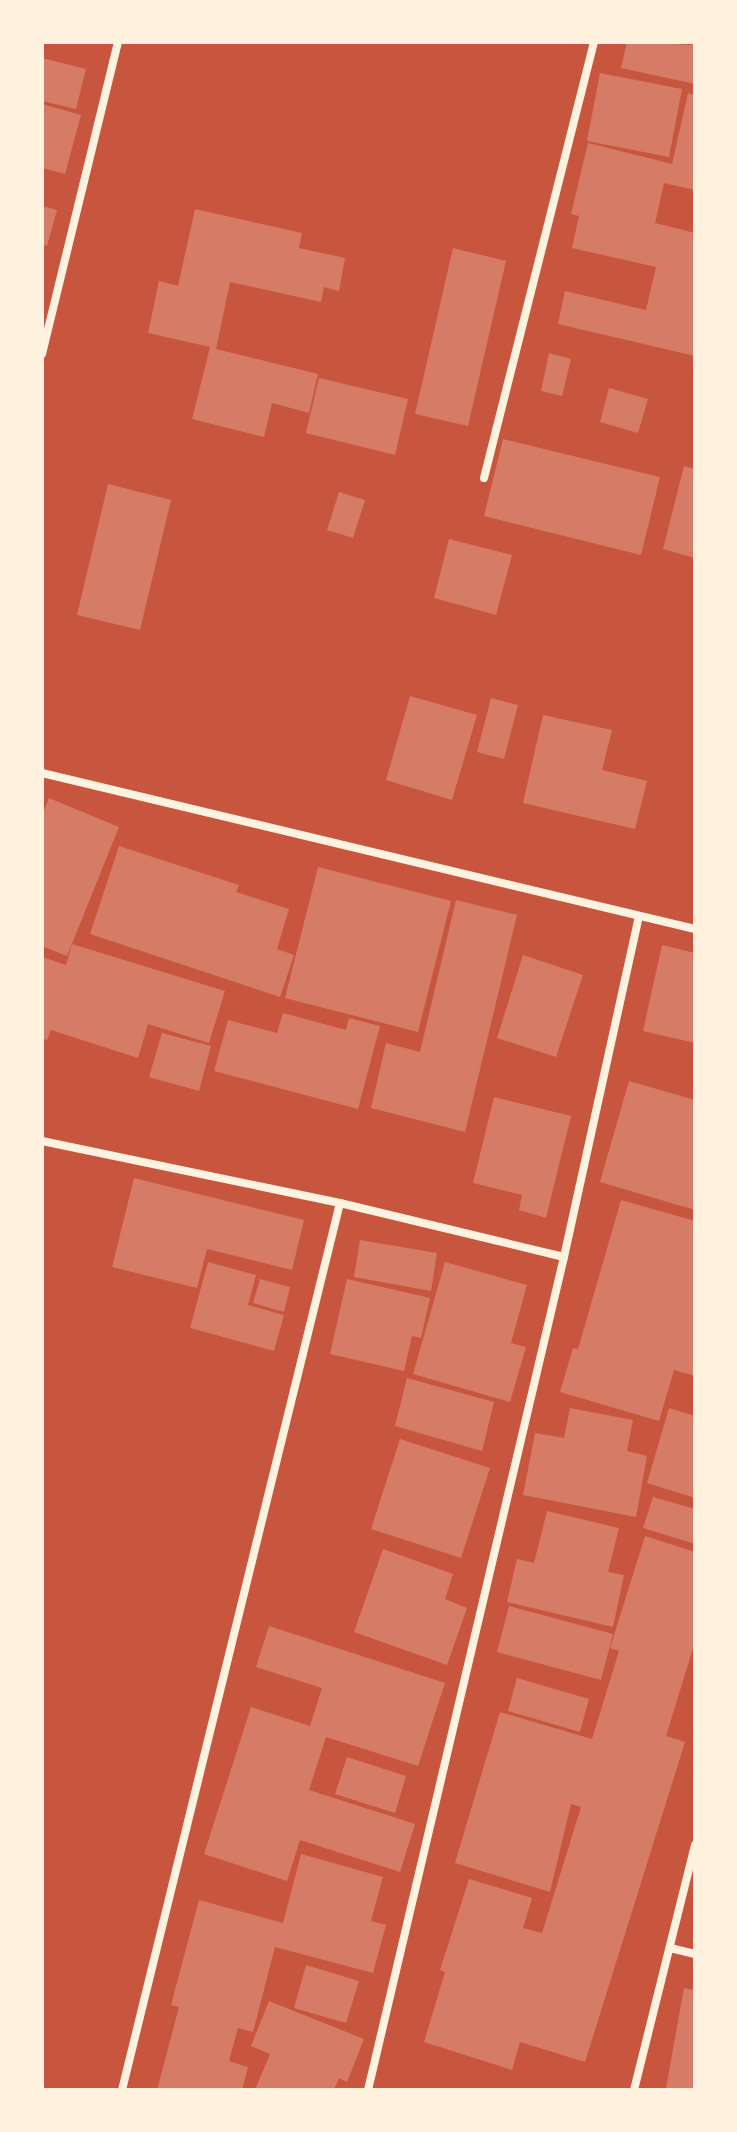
<svg xmlns="http://www.w3.org/2000/svg" width="737" height="2132" font-family="'PT Sans',sans-serif">
  <style>
    .building { fill: #d67c66 }
    .lines { fill: none; stroke-linecap: round; stroke-linejoin: round }
    .minor { stroke: #fff3e0; stroke-width: 8 }
  </style>
  <rect width="100%" height="100%" fill="#c8553d"/>
  <g class="building">
    <polygon points="627,42 695,45 695,84 621,68"/>
    <polygon points="42,58 86,69 76,109 42,101"/>
    <polygon points="600,73 682,89 669,157 587,141"/>
    <polygon points="688,93 695,95 695,190 664,183 655,223 695,233 695,356 558,324 565,291 646,310 656,267 572,248 579,216 571,214 588,143 672,164"/>
    <polygon points="42,104 81,115 65,174 42,168"/>
    <polygon points="42,206 57,210 47,246 42,245"/>
    <polygon points="195,209 302,233 299,248 345,258 339,291 324,287 321,302 230,282 216,349 318,374 309,413 272,403 264,437 192,419 210,347 148,333 159,281 178,286"/>
    <polygon points="453,248 506,261 468,426 415,414"/>
    <polygon points="549,353 571,359 562,396 541,391"/>
    <polygon points="319,378 408,399 395,455 306,433"/>
    <polygon points="609,388 648,399 638,433 600,422"/>
    <polygon points="503,439 660,477 641,555 484,516"/>
    <polygon points="684,466 695,469 695,558 663,549"/>
    <polygon points="108,484 171,500 140,630 77,615"/>
    <polygon points="339,492 365,500 353,538 327,530"/>
    <polygon points="449,539 512,555 496,615 434,598"/>
    <polygon points="410,696 477,715 452,800 386,780"/>
    <polygon points="491,698 518,705 504,759 477,752"/>
    <polygon points="543,715 612,730 602,770 647,781 635,829 523,803"/>
    <polygon points="49,798 119,827 67,956 42,946 42,816"/>
    <polygon points="119,846 239,885 236,892 289,909 277,949 294,955 280,997 90,934"/>
    <polygon points="318,867 451,901 418,1032 285,998"/>
    <polygon points="456,900 517,915 465,1132 371,1108 386,1043 420,1052"/>
    <polygon points="72,944 225,991 209,1043 148,1024 138,1058 51,1030 47,1040 42,1039 42,957 66,965"/>
    <polygon points="662,945 695,953 695,1043 643,1031"/>
    <polygon points="523,955 583,975 556,1057 497,1038"/>
    <polygon points="283,1013 346,1030 349,1018 380,1026 358,1109 214,1071 228,1020 277,1033"/>
    <polygon points="162,1033 211,1046 199,1091 149,1077"/>
    <polygon points="629,1081 695,1100 695,1210 600,1182"/>
    <polygon points="494,1097 571,1116 546,1218 519,1210 522,1195 473,1183"/>
    <polygon points="134,1178 304,1220 292,1270 207,1249 197,1288 112,1267"/>
    <polygon points="621,1200 695,1221 695,1376 674,1370 659,1421 560,1392 573,1348 578,1349"/>
    <polygon points="360,1240 437,1253 431,1291 354,1277"/>
    <polygon points="208,1262 256,1275 248,1305 284,1315 274,1351 190,1328"/>
    <polygon points="445,1262 527,1285 511,1343 526,1347 510,1402 413,1374"/>
    <polygon points="260,1279 290,1287 284,1312 253,1303"/>
    <polygon points="347,1279 430,1298 421,1338 412,1336 404,1371 330,1354"/>
    <polygon points="407,1378 494,1402 482,1451 395,1426"/>
    <polygon points="570,1408 633,1420 627,1451 647,1456 636,1517 523,1495 535,1433 564,1438"/>
    <polygon points="669,1408 695,1416 695,1498 647,1483"/>
    <polygon points="400,1439 490,1468 461,1558 371,1529"/>
    <polygon points="653,1497 695,1509 695,1544 643,1528"/>
    <polygon points="547,1511 619,1528 608,1572 624,1575 613,1627 507,1602 517,1559 534,1563"/>
    <polygon points="645,1536 695,1552 695,1642 666,1736 685,1742 585,2062 520,2042 512,2070 424,2042 445,1972 440,1970 469,1879 532,1898 523,1928 542,1933 581,1807 571,1804 550,1892 455,1863 500,1712 592,1739 619,1651 610,1648"/>
    <polygon points="383,1549 453,1574 445,1599 467,1608 447,1665 354,1632"/>
    <polygon points="509,1606 613,1634 601,1680 497,1652"/>
    <polygon points="269,1626 445,1683 418,1766 326,1737 309,1790 415,1824 400,1872 300,1840 287,1881 204,1854 251,1707 310,1726 322,1688 256,1667"/>
    <polygon points="517,1678 589,1699 580,1732 508,1711"/>
    <polygon points="347,1757 406,1776 395,1813 335,1794"/>
    <polygon points="301,1854 383,1877 371,1921 386,1925 373,1973 275,1947 253,2032 238,2028 229,2061 248,2067 242,2090 157,2090 179,2007 171,2005 199,1900 283,1923"/>
    <polygon points="306,1965 359,1981 346,2023 294,2008"/>
    <polygon points="684,1988 695,1990 695,2090 666,2088"/>
    <polygon points="269,2001 364,2039 347,2082 339,2078 334,2090 255,2090 270,2054 251,2046"/>
  </g>
  <g class="lines">
    <g class="minor">
      <polyline points="42,354 118,42"/>
      <polyline points="484,478 594,42"/>
      <polyline points="42,773 695,929"/>
      <polyline points="42,1141 340,1203 564,1257"/>
      <polyline points="670,1948 695,1954"/>
      <polyline points="122,2090 340,1203"/>
      <polyline points="368,2090 564,1257 639,916"/>
      <polyline points="634,2090 695,1845"/>
    </g>
  </g>
  <rect width="737" height="2132" fill="none" stroke="#fff3e0" stroke-width="88"/>
</svg>
